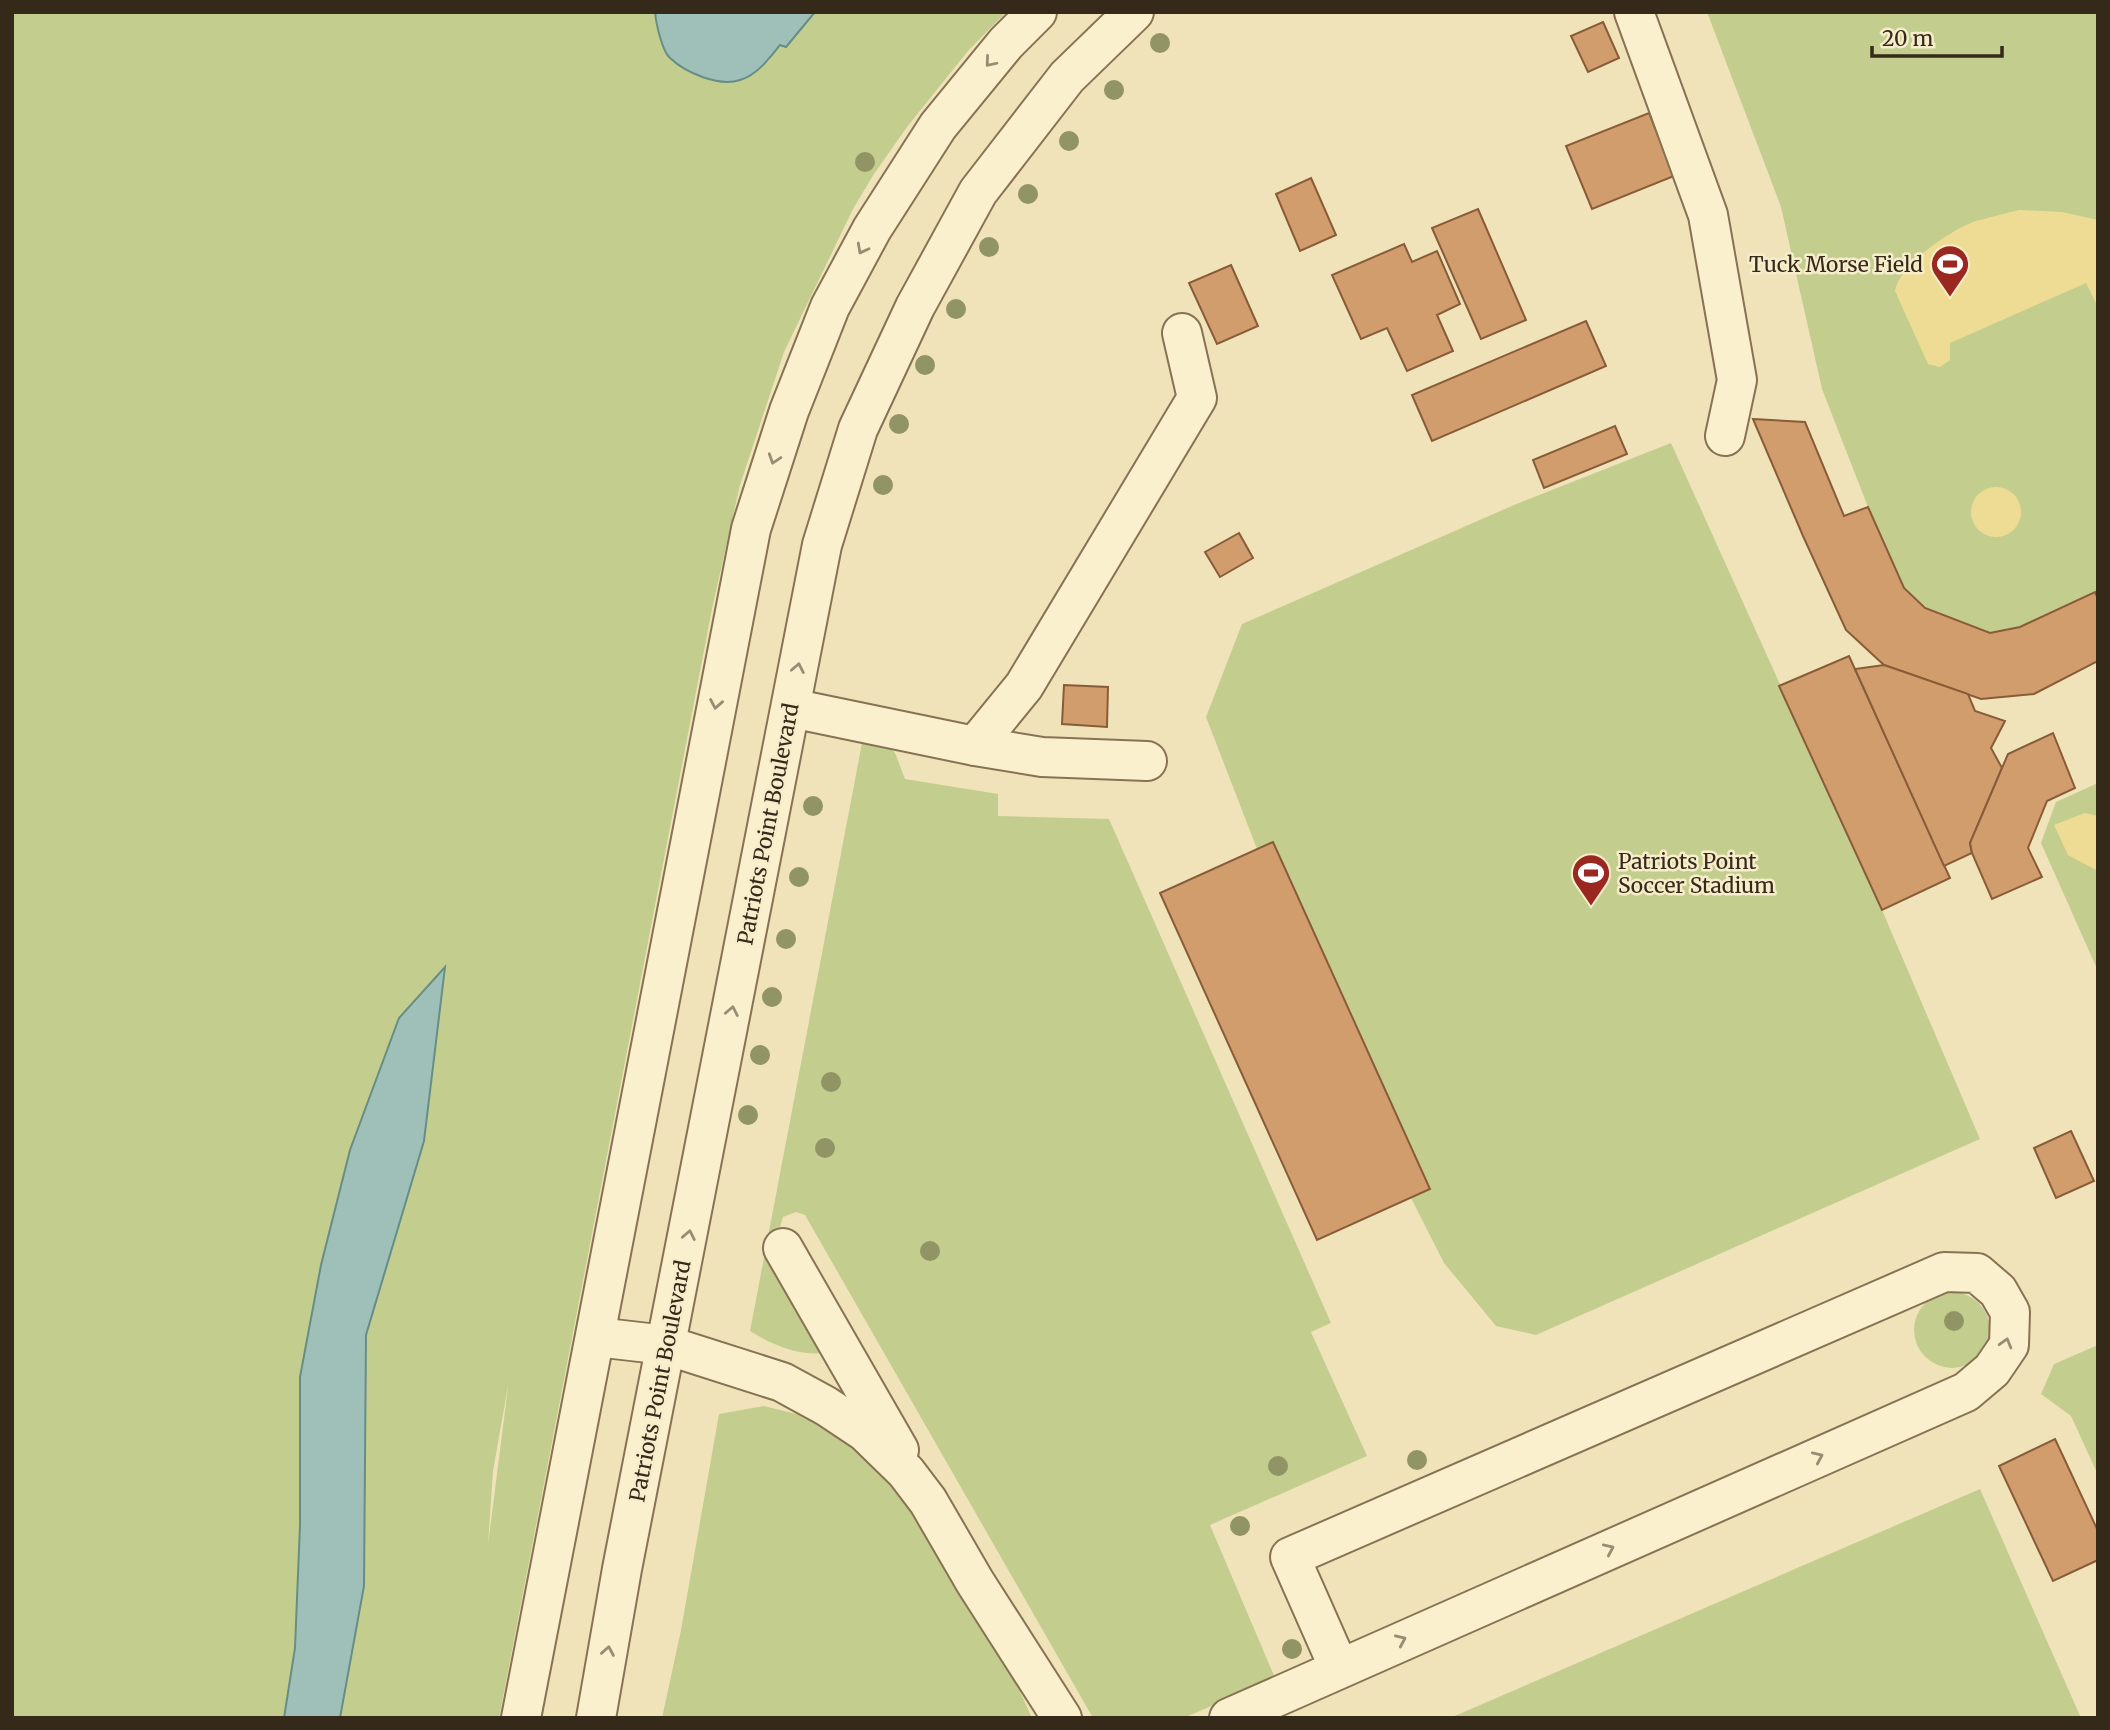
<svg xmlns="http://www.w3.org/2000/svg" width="2110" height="1730" font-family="Merriweather,serif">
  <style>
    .green { fill: #c3ce8e; fill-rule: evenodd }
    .sand { fill: #efdc94 }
    .water { fill: #9fc0b8; stroke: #668d86; stroke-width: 2 }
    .building { fill: #d19d6d; stroke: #885c38; stroke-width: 2 }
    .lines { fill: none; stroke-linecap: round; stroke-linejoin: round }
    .minor-casing { stroke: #877253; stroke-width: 42 }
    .minor { stroke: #fbf0cd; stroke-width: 38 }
    .tree { fill: #919465 }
    .oneway { stroke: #988c74 }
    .labels { text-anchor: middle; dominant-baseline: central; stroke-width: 5; stroke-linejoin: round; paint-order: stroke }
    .poi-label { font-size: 21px; fill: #35291a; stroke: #f7edca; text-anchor: end }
    .street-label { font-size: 21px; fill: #35291a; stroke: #f7edca }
  </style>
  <rect width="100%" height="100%" fill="#f0e3ba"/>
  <g class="green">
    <path d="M12,12H655L656,23L740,80L768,62L780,45L786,47L815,12H1006L968,51L907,127L874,174L853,209L784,352L740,485L712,609L499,1718H340L364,1586L366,1335L424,1141L444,968L399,1018L350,1150L321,1265L300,1525L295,1648L284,1718H12ZM508,1386V1387L488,1545L493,1471Z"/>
    <polygon points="1707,12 2098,12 2098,591 2020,627 1990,633 1925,608 1904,588 1868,507 1822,389 1781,207"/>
    <polygon points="1671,443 1882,910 1980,1139 1536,1335 1496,1326 1444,1263 1411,1198 1430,1189 1274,842 1257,849 1206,717 1242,624 1514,505"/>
    <path d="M862,743H888L896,755L905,779L998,794V816L1109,819L1331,1323L1311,1332L1367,1456L1210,1525L1275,1678L1184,1718H1093L805,1215L796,1212L783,1217L772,1253L823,1353C798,1356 771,1344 750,1331Z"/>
    <polygon points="2098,783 2098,971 2041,843 2056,802"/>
    <circle cx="1952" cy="1330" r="38"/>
    <polygon points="2098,1345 2098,1475 2071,1416 2041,1394 2054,1364"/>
    <polygon points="764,1406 809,1417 886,1465 1014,1678 1032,1718 662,1718 681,1630 719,1414"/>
    <polygon points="1980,1489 2081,1718 1450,1718"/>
  </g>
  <g class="sand">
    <path d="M2019,210L2062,212L2098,220V307L2086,283L1950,343V360L1940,367L1928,364L1895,291C1899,265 1952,229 1976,221C1990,217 2005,214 2019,210Z"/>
    <circle cx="1996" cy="512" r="25"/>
    <polygon points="2085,813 2098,816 2098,871 2068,855 2054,825"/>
  </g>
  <g class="water">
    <path d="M655,12H815L786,47L780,45C770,58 757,75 740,80C719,87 686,73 670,58C662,51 656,23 655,12Z"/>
    <polygon points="445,967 424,1141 366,1335 364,1586 340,1718 284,1718 295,1648 300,1525 300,1377 321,1265 350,1150 399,1018"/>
  </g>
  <g class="building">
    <polygon points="1603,22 1619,58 1588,72 1571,36"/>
    <polygon points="1649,113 1674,176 1592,209 1566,146"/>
    <polygon points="1311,178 1336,235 1300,251 1276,194"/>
    <polygon points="1478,209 1526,320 1481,339 1432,228"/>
    <polygon points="1404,244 1412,262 1437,251 1460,304 1437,315 1453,351 1407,371 1387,328 1361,339 1332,275"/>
    <polygon points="1231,265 1258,326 1217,344 1189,283"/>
    <polygon points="1586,321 1606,366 1432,441 1412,395"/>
    <polygon points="1753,419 1805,422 1844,516 1868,507 1904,588 1925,608 1990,633 2020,627 2095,592 2098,599 2098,661 2034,694 1981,699 1884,665 1846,630 1803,536"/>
    <polygon points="1615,426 1627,454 1544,488 1533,460"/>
    <polygon points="1239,533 1253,558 1220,577 1205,552"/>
    <polygon points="1849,656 1950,878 1882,910 1779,686"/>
    <polygon points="1884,665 1968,694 1975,711 2005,721 1991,748 2002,768 1970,843 1972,853 1944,866 1855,669"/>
    <polygon points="1064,685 1108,687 1107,727 1062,724"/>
    <polygon points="2053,733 2075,788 2047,801 2028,848 2042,877 1992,899 1972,853 1970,843 2008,754"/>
    <polygon points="1273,842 1430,1189 1317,1240 1160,893"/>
    <polygon points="2071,1131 2094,1181 2056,1198 2034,1148"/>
    <polygon points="2055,1439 2098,1531 2098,1560 2053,1581 1999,1466"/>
  </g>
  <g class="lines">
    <g class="minor-casing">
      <g id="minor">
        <polyline points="1634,12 1708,215 1737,380 1725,436"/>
        <polyline points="791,708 975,746 1042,757 1147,761"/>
        <polyline points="975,746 1024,686 1197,398 1182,333"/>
        <polyline points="783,1248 899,1450"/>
        <polyline points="596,1337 666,1345 782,1382 826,1406 865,1432 906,1472 928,1501 975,1582 1062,1718"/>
        <polyline points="521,1718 751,529 789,411 830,307 872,229 938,126 1006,43 1037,12"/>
        <polyline points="596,1718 622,1569 822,545 858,429 915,307 978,192 1067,77 1134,12"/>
        <polyline points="1229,1718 1966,1392 1992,1370 2009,1345 2010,1312 1998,1291 1977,1273 1944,1272 1290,1557 1339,1668"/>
      </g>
    </g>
    <use href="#minor" class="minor"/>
  </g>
  <g class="tree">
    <circle cx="1160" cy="43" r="10"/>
    <circle cx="1114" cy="90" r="10"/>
    <circle cx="1069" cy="141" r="10"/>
    <circle cx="865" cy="162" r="10"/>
    <circle cx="1028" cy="194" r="10"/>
    <circle cx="989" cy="247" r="10"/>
    <circle cx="956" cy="309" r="10"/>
    <circle cx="925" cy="365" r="10"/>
    <circle cx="899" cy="424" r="10"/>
    <circle cx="883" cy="485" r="10"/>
    <circle cx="813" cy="806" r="10"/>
    <circle cx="799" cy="877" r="10"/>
    <circle cx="786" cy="939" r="10"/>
    <circle cx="772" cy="997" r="10"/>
    <circle cx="760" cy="1055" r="10"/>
    <circle cx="831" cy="1082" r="10"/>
    <circle cx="748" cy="1115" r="10"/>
    <circle cx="825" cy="1148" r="10"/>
    <circle cx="930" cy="1251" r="10"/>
    <circle cx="1954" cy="1321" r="10"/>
    <circle cx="1417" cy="1460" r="10"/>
    <circle cx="1278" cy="1466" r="10"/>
    <circle cx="1240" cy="1526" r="10"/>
    <circle cx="1292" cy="1649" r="10"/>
  </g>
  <defs><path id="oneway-chevron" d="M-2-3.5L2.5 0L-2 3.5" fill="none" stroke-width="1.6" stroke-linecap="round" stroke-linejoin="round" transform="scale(1.75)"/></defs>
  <g class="oneway">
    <use href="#oneway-chevron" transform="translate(990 62) rotate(130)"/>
    <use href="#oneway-chevron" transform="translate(862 249) rotate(118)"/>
    <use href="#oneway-chevron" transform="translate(774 459) rotate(108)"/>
    <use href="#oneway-chevron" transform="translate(798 668) rotate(-79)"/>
    <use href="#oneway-chevron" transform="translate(716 704) rotate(100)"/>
    <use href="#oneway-chevron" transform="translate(732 1011) rotate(-79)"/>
    <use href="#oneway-chevron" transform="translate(689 1235) rotate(-79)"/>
    <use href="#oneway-chevron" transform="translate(2006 1343) rotate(-74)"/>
    <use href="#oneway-chevron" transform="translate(1818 1457) rotate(-24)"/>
    <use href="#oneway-chevron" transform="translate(1609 1549) rotate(-24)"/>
    <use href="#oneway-chevron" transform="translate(1401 1640) rotate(-24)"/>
    <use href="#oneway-chevron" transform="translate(608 1651) rotate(-80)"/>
  </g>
  <defs>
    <g id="stadium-pin" transform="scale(2.0125)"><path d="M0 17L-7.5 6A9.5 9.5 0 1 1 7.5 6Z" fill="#9a2720" stroke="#f7edca"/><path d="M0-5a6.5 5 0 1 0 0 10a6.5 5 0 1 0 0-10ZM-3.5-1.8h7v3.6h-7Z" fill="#fff"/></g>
  </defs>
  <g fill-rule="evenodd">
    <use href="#stadium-pin" x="1950" y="264"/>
    <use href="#stadium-pin" x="1591" y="873"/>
  </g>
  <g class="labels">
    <g class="poi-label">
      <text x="1923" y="264">Tuck Morse Field</text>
      <text x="1618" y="861" text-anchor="start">Patriots Point<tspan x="1618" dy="24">Soccer Stadium</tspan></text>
    </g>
    <g class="street-label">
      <text transform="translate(768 824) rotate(-79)">Patriots Point Boulevard</text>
      <text transform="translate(660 1381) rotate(-79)">Patriots Point Boulevard</text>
    </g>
  </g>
  <rect width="2110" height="1730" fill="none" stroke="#35291a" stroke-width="28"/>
  <path d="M1872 46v10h130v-10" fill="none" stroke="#35291a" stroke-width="3.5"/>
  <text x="1882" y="46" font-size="21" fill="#35291a" stroke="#f7edca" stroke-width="5" paint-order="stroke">20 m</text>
</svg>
